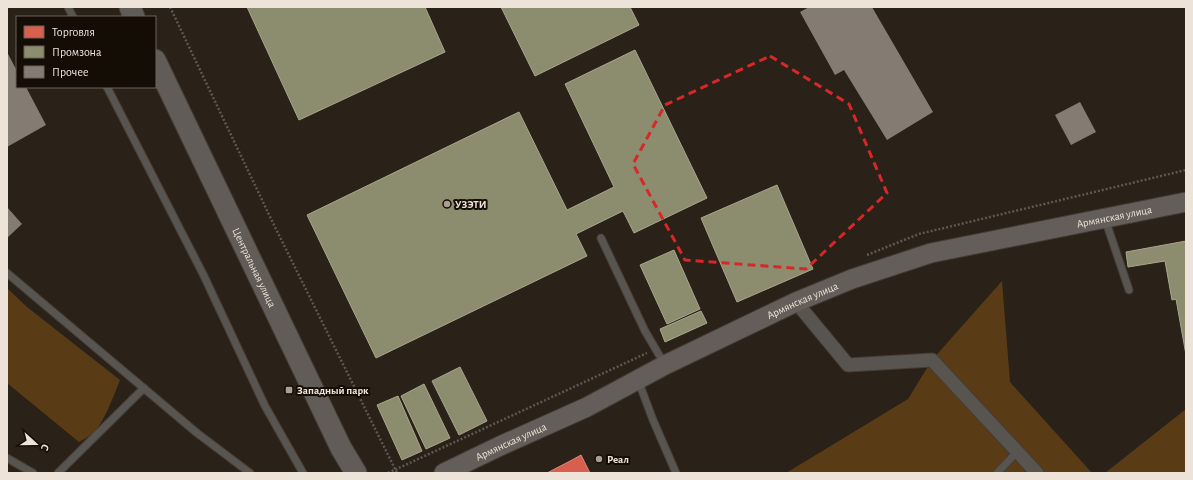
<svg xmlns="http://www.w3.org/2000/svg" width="1193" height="480" font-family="'Alegreya Sans',sans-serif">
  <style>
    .green { fill: #593c16 }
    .shops { fill: #d6604d; stroke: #dd8777 }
    .industry { fill: #8c8c6e; stroke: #a9a68e }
    .building { fill: #847c73 }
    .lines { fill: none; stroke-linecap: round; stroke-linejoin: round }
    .lane-casing { stroke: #443c35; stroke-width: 9 }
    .street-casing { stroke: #443c35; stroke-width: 15 }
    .secondary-casing { stroke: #443c35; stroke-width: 21 }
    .primary-casing { stroke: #443c35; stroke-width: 23 }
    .path { stroke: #5d5854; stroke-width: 2.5; stroke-dasharray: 2 2; stroke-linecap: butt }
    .lane { stroke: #585450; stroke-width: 7 }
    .street { stroke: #585450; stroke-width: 13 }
    .secondary { stroke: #635e59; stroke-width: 19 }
    .primary { stroke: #615c57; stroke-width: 21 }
    .marked { fill: none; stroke: #d62828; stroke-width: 3; stroke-dasharray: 8 5; stroke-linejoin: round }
    .poi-dot { fill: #a99f95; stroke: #140d06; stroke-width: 1.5 }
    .labels { text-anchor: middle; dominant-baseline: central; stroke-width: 4; stroke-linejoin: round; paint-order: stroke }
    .poi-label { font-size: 11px; font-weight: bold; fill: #eee3d8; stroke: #140d06; text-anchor: start }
    .street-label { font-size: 11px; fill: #eee3d8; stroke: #140d06 }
  </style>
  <rect width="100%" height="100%" fill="#2a2118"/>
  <g class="green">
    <polygon points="1002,281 1010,382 1092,473 786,473 908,399 932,360"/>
    <path d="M7,288L27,307L120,380C114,395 104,423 93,433C89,437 83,439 79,442L7,383Z"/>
    <polygon points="1186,409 1186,473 1105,473"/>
  </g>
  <polygon class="shops" points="581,455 590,473 547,473 572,460"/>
  <g class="industry">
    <polygon points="247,7 425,7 445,52 299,120"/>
    <polygon points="501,7 630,7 639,25 535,76"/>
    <polygon points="635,50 707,198 634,233 623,211 576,234 587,256 376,358 307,215 519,112 567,210 614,187 565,84"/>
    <polygon points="777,185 813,269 737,302 701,218"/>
    <polygon points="1186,241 1186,355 1176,299 1172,300 1165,261 1128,267 1126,252"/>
    <polygon points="674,250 700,309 667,324 640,265"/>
    <polygon points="701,311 707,323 665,342 660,329"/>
    <polygon points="460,367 487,421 459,435 432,381"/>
    <polygon points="424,384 450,438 426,449 401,396"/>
    <polygon points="398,396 422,451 402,460 377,405"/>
  </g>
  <g class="building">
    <polygon points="809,7 872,7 933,112 887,140 844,70 835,75 800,12"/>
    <polygon points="7,52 17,71 17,87 26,87 46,125 7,147"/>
    <polygon points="1080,102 1096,132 1071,145 1055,115"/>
    <polygon points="7,207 22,224 7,238"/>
  </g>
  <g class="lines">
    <g class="lane-casing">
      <g id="lane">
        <polyline points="68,7 73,17"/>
        <polyline points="107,87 203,274 265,406 303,473"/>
        <polyline points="1105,219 1129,290"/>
        <polyline points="601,238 645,331 665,365"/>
        <polyline points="7,273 197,433 250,473"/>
        <polyline points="638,380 653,420 676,473"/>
        <polyline points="7,458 33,473"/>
        <polyline points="58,473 144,388"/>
        <polyline points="997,473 1017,452"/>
      </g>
    </g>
    <g class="street-casing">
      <polyline id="street" points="796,302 848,365 932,360 1037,473"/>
    </g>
    <g class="secondary-casing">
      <g id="secondary">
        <path id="s1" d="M444,473L500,446L587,407L665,365L796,302L852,279L931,253L1186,202"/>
      </g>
    </g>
    <g class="primary-casing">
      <g id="primary">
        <polyline points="130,7 134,17"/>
        <path id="s2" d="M155,60L341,448L356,473"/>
      </g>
    </g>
    <g class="path">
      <polyline points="170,7 273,223 397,473"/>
      <polyline points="867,255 919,234 1186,170"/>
      <polyline points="388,473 647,353"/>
    </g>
    <use href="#lane" class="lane"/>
    <use href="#street" class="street"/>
    <use href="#secondary" class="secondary"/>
    <use href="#primary" class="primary"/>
  </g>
  <path class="marked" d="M770,56L849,104L887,193L806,269L685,260L633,164L665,105Z"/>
  <g class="poi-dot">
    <circle cx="447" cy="204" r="4"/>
    <rect x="285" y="386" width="8" height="8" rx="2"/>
    <circle cx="599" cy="459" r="4"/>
  </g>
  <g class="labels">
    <g class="poi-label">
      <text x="455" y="204">УЗЭТИ</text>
      <text x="297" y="390">Западный парк</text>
      <text x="607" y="459">Реал</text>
    </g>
    <g class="street-label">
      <text stroke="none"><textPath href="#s1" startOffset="722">Армянская улица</textPath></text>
      <text stroke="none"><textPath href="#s2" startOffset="230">Центральная улица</textPath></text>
      <text stroke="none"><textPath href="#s1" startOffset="398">Армянская улица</textPath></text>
      <text stroke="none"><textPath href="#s1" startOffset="74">Армянская улица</textPath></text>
    </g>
  </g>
  <rect width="1193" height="480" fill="none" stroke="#eee3d8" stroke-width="16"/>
  <rect x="16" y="16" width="140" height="72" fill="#140d06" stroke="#6b635a"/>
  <rect x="24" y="26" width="20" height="12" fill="#d6604d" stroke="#6b635a"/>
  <text x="52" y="36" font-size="12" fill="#eee3d8">Торговля</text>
  <rect x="24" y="46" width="20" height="12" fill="#8c8c6e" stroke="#6b635a"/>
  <text x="52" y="56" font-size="12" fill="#eee3d8">Промзона</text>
  <rect x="24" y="66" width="20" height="12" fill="#847c73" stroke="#6b635a"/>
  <text x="52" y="76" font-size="12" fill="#eee3d8">Прочее</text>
  <g transform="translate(36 444) rotate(111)" stroke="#140d06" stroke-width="3" paint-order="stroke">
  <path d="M0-3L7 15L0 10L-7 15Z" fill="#eee3d8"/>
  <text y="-6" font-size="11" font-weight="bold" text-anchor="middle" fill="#eee3d8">С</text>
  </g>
</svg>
